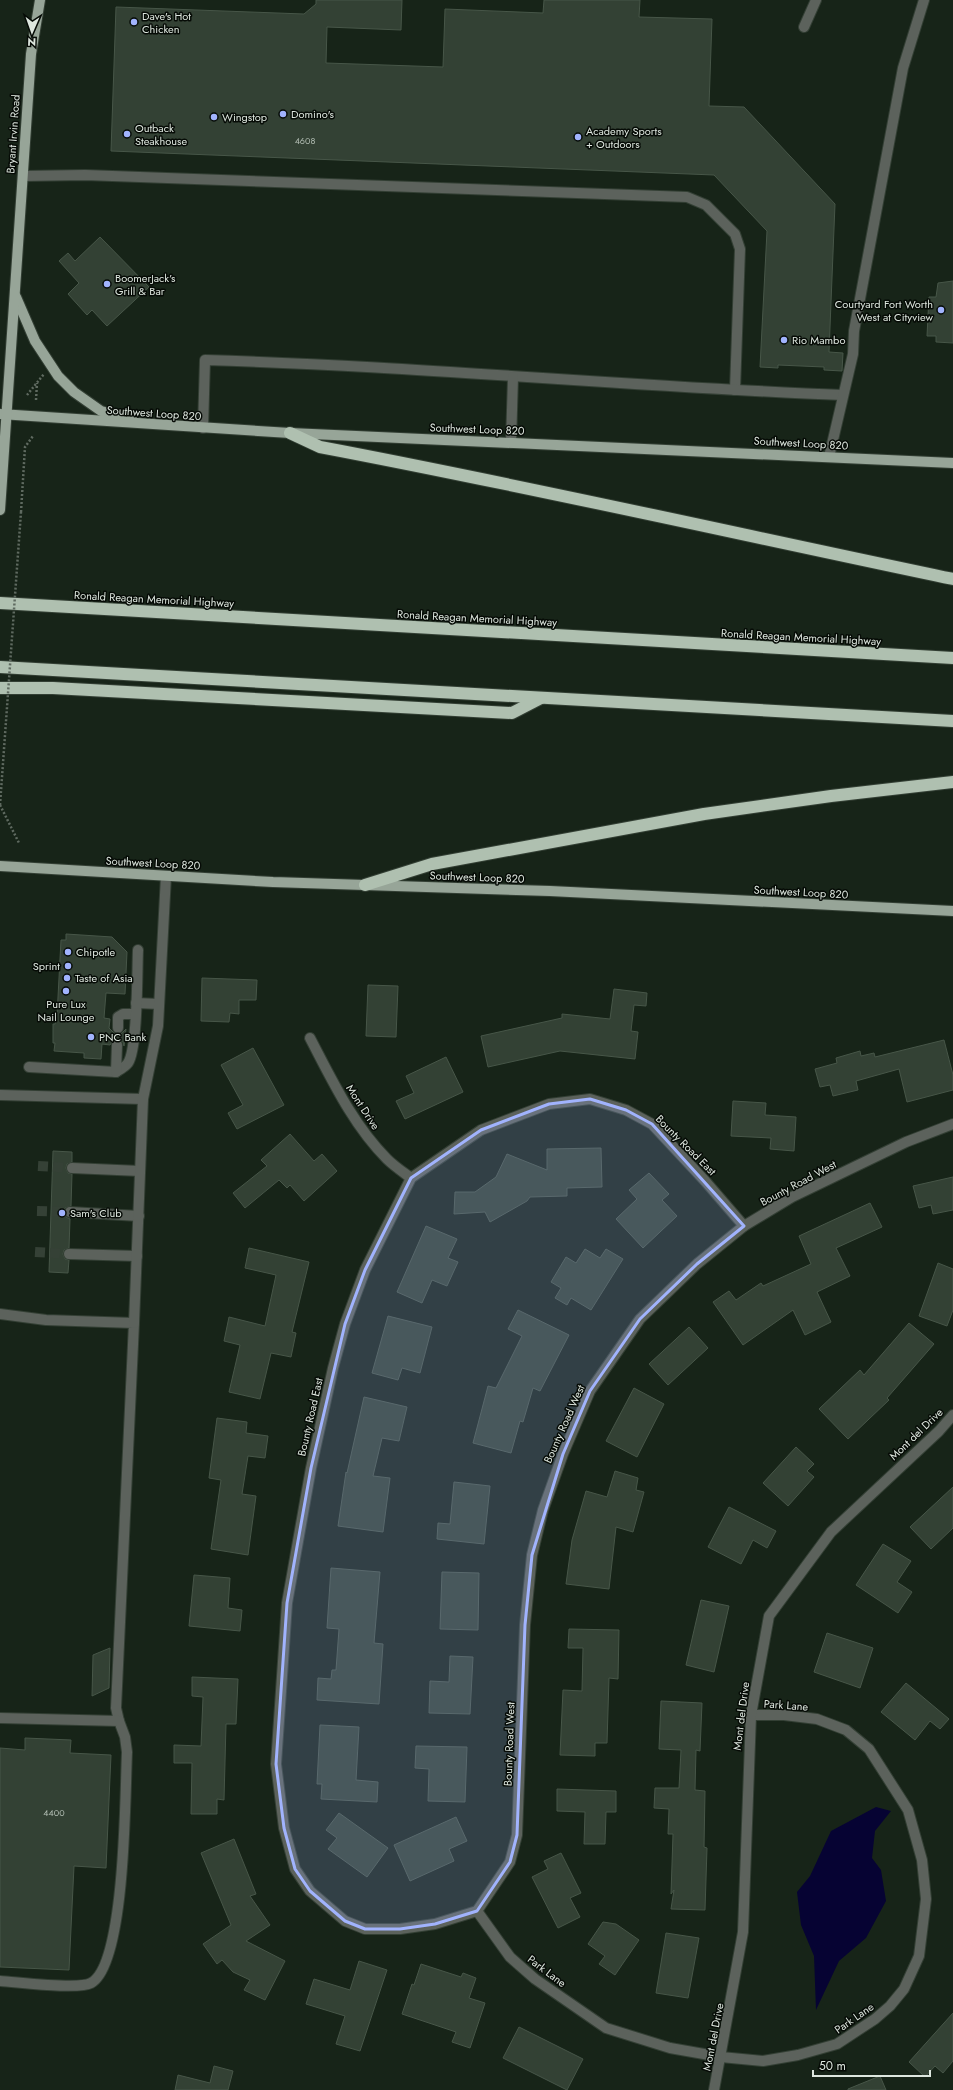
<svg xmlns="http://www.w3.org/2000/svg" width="953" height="2090" font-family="Jost,sans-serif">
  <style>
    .water { fill: #060333 }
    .building { fill: #334134; stroke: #475648 }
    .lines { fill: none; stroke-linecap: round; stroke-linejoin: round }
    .minor-tunnel { stroke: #354136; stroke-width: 10; stroke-dasharray: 10 5; stroke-linecap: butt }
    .minor-casing { stroke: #333f34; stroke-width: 12 }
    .major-casing { stroke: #333f34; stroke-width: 12 }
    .highway-casing { stroke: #333f34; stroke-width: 14 }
    .path { stroke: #5f6a60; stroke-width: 2.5; stroke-dasharray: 2 2; stroke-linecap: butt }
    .minor { stroke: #5c625c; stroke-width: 10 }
    .major { stroke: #97a598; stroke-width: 10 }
    .highway { stroke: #afc0b0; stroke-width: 12 }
    .path-bridge { stroke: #5f6a60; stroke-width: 2.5; stroke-dasharray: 2 2; stroke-linecap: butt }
    .marked { fill: #a1b3fd; fill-opacity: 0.2; stroke: #a1b3fd; stroke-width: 3; stroke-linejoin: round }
    .poi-dot { fill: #a1b3fd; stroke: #060b06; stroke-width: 1.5 }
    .labels { text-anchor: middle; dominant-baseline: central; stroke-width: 3; stroke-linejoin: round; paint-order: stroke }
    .number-label { font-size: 9px; fill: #b3beb4 }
    .poi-label { font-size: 11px; fill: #dee7df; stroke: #060b06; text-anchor: start }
    .street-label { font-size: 11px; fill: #dee7df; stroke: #060b06 }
  </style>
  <rect width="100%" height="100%" fill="#172418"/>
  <polygon class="water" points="876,1807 891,1811 875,1831 872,1858 881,1870 886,1901 866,1938 839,1961 816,2010 814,1956 801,1925 797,1892 810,1876 831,1831"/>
  <g class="building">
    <polygon points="316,0 402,0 401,30 327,27 326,63 443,67 445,9 543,13 544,0 640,0 639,17 712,19 709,106 744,107 835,204 829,352 843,353 842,371 824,370 824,367 778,365 778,368 760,367 767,231 714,175 111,151 116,7 304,14 316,4"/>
    <polygon points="100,237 149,287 107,326 92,310 87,315 68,294 79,283 59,261 68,253 75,261"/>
    <polygon points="953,281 953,343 936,342 936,336 927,336 929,297 936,297 938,283"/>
    <polygon points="66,934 112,937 127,952 125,994 106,993 104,1018 110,1019 109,1028 115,1034 121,1034 126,1029 124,1046 123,1042 118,1039 114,1039 110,1045 102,1044 101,1059 84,1058 84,1053 54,1051 55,1043 53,1043 53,1024 55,1024 57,1016 61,940 66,940"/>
    <polygon points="202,978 257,980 256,1000 239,1000 239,1014 230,1013 229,1022 201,1021"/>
    <polygon points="368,985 398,986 396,1037 366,1036"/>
    <polygon points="614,989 647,993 646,1006 634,1005 631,1031 638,1032 635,1059 560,1051 488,1067 481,1036 562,1018 562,1014 610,1019"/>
    <polygon points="944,1040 953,1075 953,1090 907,1102 899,1069 856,1081 858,1090 833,1096 830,1085 820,1087 815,1069 837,1063 836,1058 860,1051 861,1056 874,1053 875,1057"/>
    <polygon points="253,1048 284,1105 237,1129 228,1113 243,1105 221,1065"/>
    <polygon points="446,1057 463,1092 405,1119 396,1101 414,1093 406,1076"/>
    <polygon points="733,1101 766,1103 765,1115 796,1117 794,1151 770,1149 771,1138 731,1136"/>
    <polygon points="290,1134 314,1161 322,1154 337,1171 304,1201 290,1185 287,1188 279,1180 245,1208 233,1193 267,1166 261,1160"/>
    <polygon points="601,1148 602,1187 567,1188 567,1196 530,1197 527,1201 490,1222 485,1212 454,1214 455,1192 475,1192 496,1177 507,1154 547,1170 547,1149"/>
    <polygon points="53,1151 72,1152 72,1162 67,1164 66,1168 68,1173 72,1174 71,1206 65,1208 64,1212 66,1217 70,1219 69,1248 64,1250 63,1254 65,1259 69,1260 68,1273 49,1272"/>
    <polygon points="649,1173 669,1194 662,1200 677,1216 643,1248 616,1219 637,1199 629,1190"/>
    <polygon points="953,1177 953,1210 933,1214 931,1205 919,1208 913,1186"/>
    <polygon points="870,1203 882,1227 836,1248 850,1276 817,1292 831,1322 805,1335 793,1310 743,1345 713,1302 729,1291 736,1300 761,1283 763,1286 811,1264 799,1236"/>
    <polygon points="426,1226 457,1239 448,1258 458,1262 447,1286 432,1280 422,1303 397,1292"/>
    <polygon points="249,1248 309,1262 292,1332 296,1333 291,1357 271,1353 260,1399 229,1392 240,1345 224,1341 229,1317 265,1326 276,1275 245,1268"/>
    <polygon points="585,1249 600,1258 606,1249 623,1259 591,1310 571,1298 567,1305 555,1298 561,1288 551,1282 566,1257 576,1263"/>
    <polygon points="938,1263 953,1269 953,1310 947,1326 919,1316"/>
    <polygon points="518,1310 569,1335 540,1391 533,1388 523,1422 520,1421 511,1453 473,1443 488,1386 496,1388 522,1336 508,1329"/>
    <polygon points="388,1316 432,1327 420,1373 402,1368 398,1380 372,1373"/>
    <polygon points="909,1323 934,1344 887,1398 889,1400 848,1439 819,1409 860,1370 864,1375"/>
    <polygon points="689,1327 708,1348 668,1385 649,1364"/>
    <polygon points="634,1388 664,1404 637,1457 606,1441"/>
    <polygon points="364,1397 407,1407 399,1441 382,1438 373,1476 390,1478 383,1532 338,1526 346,1472 347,1473"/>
    <polygon points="217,1418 247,1422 246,1433 268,1436 265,1458 248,1456 242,1494 256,1496 248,1555 211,1549 221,1480 209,1478"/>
    <polygon points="796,1447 814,1464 807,1471 814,1477 788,1506 763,1483"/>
    <polygon points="615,1471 638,1478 636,1490 644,1492 633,1532 616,1527 609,1589 566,1584 572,1540 586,1491 607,1497"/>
    <polygon points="454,1482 490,1486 484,1544 437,1539 438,1523 450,1524"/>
    <polygon points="953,1487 953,1528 931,1549 910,1527"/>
    <polygon points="729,1507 776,1531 767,1548 753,1540 741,1564 708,1547"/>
    <polygon points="883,1544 911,1561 897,1582 912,1592 898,1613 856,1585"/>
    <polygon points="331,1568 380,1572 374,1643 383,1644 379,1704 317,1700 318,1678 331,1679 332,1670 336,1670 339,1629 327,1628"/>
    <polygon points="442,1572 479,1573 478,1630 440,1629"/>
    <polygon points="194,1575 230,1578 228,1608 242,1610 240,1631 189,1626"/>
    <polygon points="701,1600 729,1606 714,1672 686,1665"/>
    <polygon points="569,1629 619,1630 618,1679 609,1678 607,1743 595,1743 595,1756 560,1755 563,1690 582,1691 583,1648 568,1648"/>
    <polygon points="827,1633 873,1648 860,1688 814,1672"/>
    <polygon points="110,1648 109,1688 92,1696 93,1655"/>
    <polygon points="450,1656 473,1657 470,1714 429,1713 430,1681 449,1682"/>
    <polygon points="192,1677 238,1679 236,1724 226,1724 224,1800 217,1799 217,1814 191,1814 192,1763 174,1763 174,1745 201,1746 203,1697 192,1696"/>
    <polygon points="906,1683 949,1719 940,1729 930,1721 915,1740 881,1712"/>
    <polygon points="661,1701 702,1703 700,1751 696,1750 695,1790 705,1791 704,1847 707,1848 705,1910 671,1909 674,1890 671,1894 673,1834 668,1834 669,1809 654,1808 655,1788 679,1788 681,1750 659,1749"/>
    <polygon points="320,1725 359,1727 356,1780 378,1782 377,1802 321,1799 322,1784 317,1784"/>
    <polygon points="25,1738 71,1740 70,1753 111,1755 106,1868 74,1866 69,1970 0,1967 0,1748 25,1750"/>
    <polygon points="416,1746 467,1747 465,1802 428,1801 429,1769 415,1768"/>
    <polygon points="557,1789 616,1791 616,1812 606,1812 605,1844 584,1844 585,1812 557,1811"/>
    <polygon points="339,1813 388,1848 367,1877 328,1849 337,1838 326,1830"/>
    <polygon points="456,1817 467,1841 449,1849 454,1861 410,1881 394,1845"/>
    <polygon points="234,1839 256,1894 250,1896 270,1925 246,1941 285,1961 265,2000 244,1990 250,1980 233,1972 222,1960 217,1964 203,1944 231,1925 201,1853"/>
    <polygon points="561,1853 581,1893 570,1898 580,1917 558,1928 532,1877 548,1869 544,1861"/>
    <polygon points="603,1922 616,1924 639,1940 615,1975 599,1964 605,1956 588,1944"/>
    <polygon points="666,1933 699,1938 688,1998 656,1993"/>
    <polygon points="359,1961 387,1970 360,2051 336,2044 345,2016 306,2004 314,1979 350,1990"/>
    <polygon points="421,1964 461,1977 463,1973 476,1978 469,1998 485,2003 470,2048 452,2042 456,2032 402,2014 412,1984 414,1985"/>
    <polygon points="953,2013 953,2061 943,2073 935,2066 925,2077 909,2062"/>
    <polygon points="519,2027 583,2059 567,2090 503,2058"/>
    <polygon points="214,2066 233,2071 228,2090 175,2090 178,2075 210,2083"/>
    <polygon points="880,2076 886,2090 848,2090 848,2089"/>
  </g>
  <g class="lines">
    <g class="minor-tunnel">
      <polyline points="117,1045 118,1028"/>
      <polyline points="38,1166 72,1168"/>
      <polyline points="37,1211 70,1212"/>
      <polyline points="35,1252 69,1254"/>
    </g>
    <g class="minor-casing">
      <g id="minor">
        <polyline points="804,27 816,0"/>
        <polyline points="23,176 85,175 687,197 706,205 735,234 740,249 735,390"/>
        <path d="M203,428L205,360C418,366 630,387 843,395"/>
        <polyline points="511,443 513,377"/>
        <polyline points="829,457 853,354 854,331 903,68 924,0"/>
        <polyline points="136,1003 159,1004"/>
        <polyline points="118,1028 118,1017 123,1014 135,1014"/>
        <path d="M310,1038C332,1080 353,1125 387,1159C394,1166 403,1172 411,1178"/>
        <path d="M29,1067L116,1072C121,1069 125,1067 128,1063C138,1048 137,971 138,950"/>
        <polyline points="116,1072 117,1045"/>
        <polyline points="0,1095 143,1099"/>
        <polyline points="72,1168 140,1171"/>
        <polyline points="70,1212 139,1216"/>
        <polyline points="69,1254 137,1256"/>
        <polyline points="0,1314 46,1320 134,1323 116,1708 119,1721"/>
        <polyline points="134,1323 143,1099 158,1026 166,876"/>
        <path d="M0,1718L119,1721L125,1737L127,1752C125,1792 126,1964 91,1983C78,1990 18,1982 0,1981"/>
        <polyline points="477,1911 435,1924 400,1929 365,1929 345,1921 310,1891 295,1869 284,1828 276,1764 287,1603 311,1468 333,1368 345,1324 365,1270 411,1178 481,1130 549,1104 590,1099 626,1110 652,1124 706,1182 744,1226"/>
        <polyline points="477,1911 510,1862 517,1835 525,1625 532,1555 543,1510 563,1454 590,1391 640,1319 697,1264 744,1226 792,1197 906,1142 953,1124"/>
        <polyline points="477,1911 510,1957 535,1979 606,2028 670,2048 721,2057 763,2061 798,2055 837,2044 875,2019 890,2006 904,1989 919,1956 926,1899 922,1860 908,1810 869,1749 846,1730 817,1719 784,1715 751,1715"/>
        <polyline points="714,2090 743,1932 751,1715 769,1616 831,1532 939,1431 953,1415"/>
      </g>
    </g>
    <g class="major-casing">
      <g id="major">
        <polyline points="16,297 35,341 58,376 74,392 101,411 132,419"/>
        <polyline points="0,414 290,433 953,463"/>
        <polyline points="0,510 31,54 40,0"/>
        <polyline points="0,866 273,882 550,891 953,911"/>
      </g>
    </g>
    <g class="highway-casing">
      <g id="highway">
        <path d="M290,433L320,447C532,487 742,535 953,579"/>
        <polyline points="0,603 953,658"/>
        <polyline points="0,667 953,721"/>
        <polyline points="0,688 53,688 512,713 541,698"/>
        <polyline points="365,885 432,864 704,814 831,796 953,782"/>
      </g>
    </g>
    <g class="path">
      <polyline points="27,395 44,374"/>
      <polyline points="36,400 37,383"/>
      <polyline points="21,512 25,447 33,436"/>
      <polyline points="0,805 19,843"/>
    </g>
    <use href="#minor" class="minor"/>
    <use href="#major" class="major"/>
    <use href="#highway" class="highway"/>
    <polyline class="path-bridge" points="0,805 21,512"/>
  </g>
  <path class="marked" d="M590,1099L626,1110L652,1124L744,1226L697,1264L640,1319L590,1391L563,1454L532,1555L525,1625L517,1835L510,1862L477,1911L435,1924L400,1929H365L345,1921L310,1891L295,1869L284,1828L276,1764L287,1603L311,1468L345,1324L365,1270L411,1178L481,1130L549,1104Z"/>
  <g class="poi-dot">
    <circle cx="134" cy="22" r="4"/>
    <circle cx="283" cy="114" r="4"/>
    <circle cx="214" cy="117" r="4"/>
    <circle cx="127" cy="134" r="4"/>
    <circle cx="578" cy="137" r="4"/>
    <circle cx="107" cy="284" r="4"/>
    <circle cx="941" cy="310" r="4"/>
    <circle cx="784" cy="340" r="4"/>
    <circle cx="68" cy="952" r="4"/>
    <circle cx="68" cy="966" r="4"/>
    <circle cx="67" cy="978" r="4"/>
    <circle cx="66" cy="991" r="4"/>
    <circle cx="91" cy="1037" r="4"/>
    <circle cx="62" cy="1213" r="4"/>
  </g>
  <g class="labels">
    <g class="number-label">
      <text x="305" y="140">4608</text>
      <text x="54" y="1812">4400</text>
    </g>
    <g class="poi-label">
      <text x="142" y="16">Dave's Hot<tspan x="142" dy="13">Chicken</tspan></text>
      <text x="291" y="114">Domino's</text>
      <text x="222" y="117">Wingstop</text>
      <text x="135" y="128">Outback<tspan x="135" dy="13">Steakhouse</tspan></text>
      <text x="586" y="131">Academy Sports<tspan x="586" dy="13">+ Outdoors</tspan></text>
      <text x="115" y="278">BoomerJack’s<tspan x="115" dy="13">Grill &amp; Bar</tspan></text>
      <text x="933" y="304" text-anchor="end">Courtyard Fort Worth<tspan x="933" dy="13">West at Cityview</tspan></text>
      <text x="792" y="340">Rio Mambo</text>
      <text x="76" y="952">Chipotle</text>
      <text x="60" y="966" text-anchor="end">Sprint</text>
      <text x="75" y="978">Taste of Asia</text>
      <text x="66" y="1004" text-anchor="middle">Pure Lux<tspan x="66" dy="13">Nail Lounge</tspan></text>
      <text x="99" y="1037">PNC Bank</text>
      <text x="70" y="1213">Sam's Club</text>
    </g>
    <g class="street-label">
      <text transform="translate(13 134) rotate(-86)">Bryant Irvin Road</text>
      <text transform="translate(154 413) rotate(4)">Southwest Loop 820</text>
      <text transform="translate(477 429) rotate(2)">Southwest Loop 820</text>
      <text transform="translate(801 443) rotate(3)">Southwest Loop 820</text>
      <text transform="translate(154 599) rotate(3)">Ronald Reagan Memorial Highway</text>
      <text transform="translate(477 618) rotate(3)">Ronald Reagan Memorial Highway</text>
      <text transform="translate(801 637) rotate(3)">Ronald Reagan Memorial Highway</text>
      <text transform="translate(153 863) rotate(3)">Southwest Loop 820</text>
      <text transform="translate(477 877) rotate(2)">Southwest Loop 820</text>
      <text transform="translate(801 892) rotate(3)">Southwest Loop 820</text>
      <text transform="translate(363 1107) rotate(57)">Mont Drive</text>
      <text transform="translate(686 1145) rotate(45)">Bounty Road East</text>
      <text transform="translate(798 1183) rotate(-28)">Bounty Road West</text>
      <text transform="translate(310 1417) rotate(-77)">Bounty Road East</text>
      <text transform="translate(564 1424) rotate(-66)">Bounty Road West</text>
      <text transform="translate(916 1434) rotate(-44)">Mont del Drive</text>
      <text transform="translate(786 1705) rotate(4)">Park Lane</text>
      <text transform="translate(741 1716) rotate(-83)">Mont del Drive</text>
      <text transform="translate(509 1744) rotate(-88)">Bounty Road West</text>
      <text transform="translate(547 1971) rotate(37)">Park Lane</text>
      <text transform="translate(854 2018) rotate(-35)">Park Lane</text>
      <text transform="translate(713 2037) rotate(-79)">Mont del Drive</text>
    </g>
  </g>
  <g transform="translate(32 32) rotate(182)" stroke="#060b06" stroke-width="3" paint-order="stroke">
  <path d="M0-3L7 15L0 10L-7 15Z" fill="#dee7df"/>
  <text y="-6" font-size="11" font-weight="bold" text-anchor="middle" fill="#dee7df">N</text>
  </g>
  <path d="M813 2070v6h117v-6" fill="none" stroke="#dee7df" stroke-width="2"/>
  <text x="819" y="2070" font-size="12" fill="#dee7df" stroke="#060b06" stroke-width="3" paint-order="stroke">50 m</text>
</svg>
